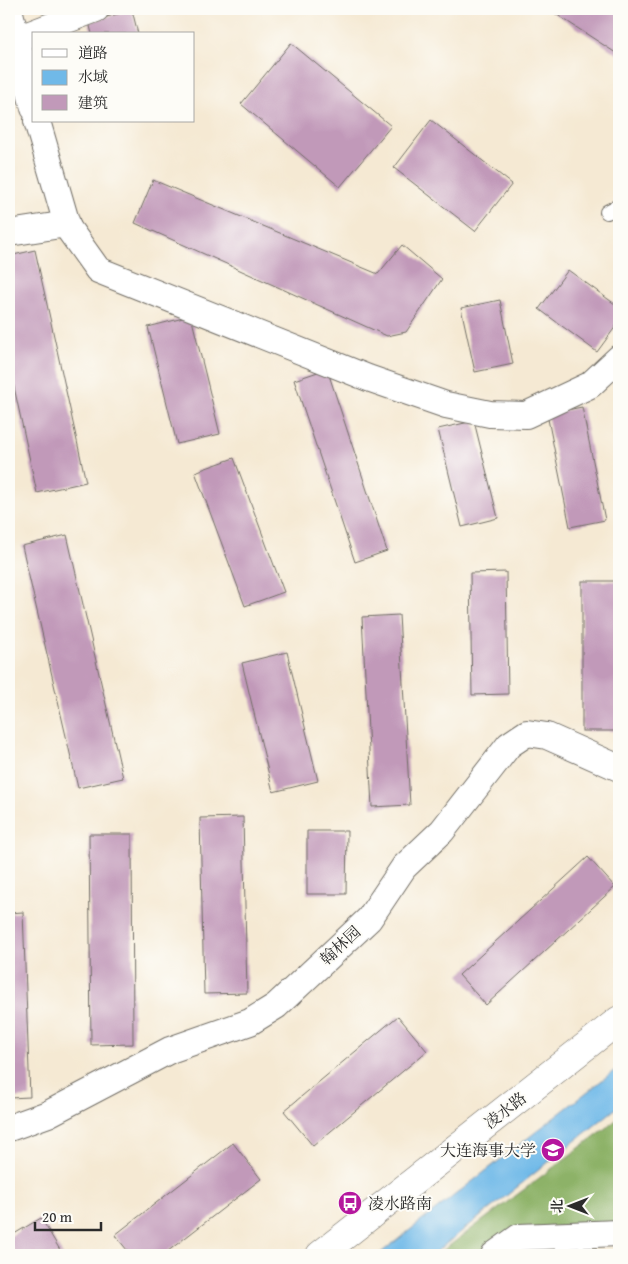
<svg xmlns="http://www.w3.org/2000/svg" width="628" height="1264" font-family="'Gentium Book Plus','Noto Serif SC',serif">
  <style>
    .forest { fill: #8db268; stroke: #5c6e4a }
    .water { fill: #70b9e8; stroke: #4e728a }
    .building { fill: #c199b9 }
    .lines { fill: none; stroke-linecap: round; stroke-linejoin: round }
    .lane-casing { stroke: #726e66; stroke-width: 16 }
    .street-casing { stroke: #726e66; stroke-width: 28 }
    .secondary-casing { stroke: #726e66; stroke-width: 29 }
    .lane { stroke: #fff; stroke-width: 14 }
    .street { stroke: #fff; stroke-width: 26 }
    .secondary { stroke: #fff; stroke-width: 28 }
    .labels { text-anchor: middle; dominant-baseline: central; stroke-width: 4; stroke-linejoin: round; paint-order: stroke }
    .street-label { font-size: 16px; fill: #2b2b2b; stroke: #fdfcf7 }
    .poi-label { font-size: 16px; fill: #2b2b2b; stroke: #fdfcf7; text-anchor: end }
  </style>
  <rect width="100%" height="100%" fill="#fdfcf7"/>
  <filter id="ink" filterUnits="userSpaceOnUse"><feTurbulence type="fractalNoise" baseFrequency=".02" numOctaves="2"/><feDisplacementMap in="SourceGraphic" scale="10" xChannelSelector="R" yChannelSelector="G"/><feConvolveMatrix kernelMatrix="1 2 1 2 8 2 1 2 1" color-interpolation-filters="sRGB"/></filter>
  <filter id="wash" filterUnits="userSpaceOnUse"><feTurbulence type="fractalNoise" baseFrequency=".0096" numOctaves="4" result="noise"/><feDisplacementMap in="SourceGraphic" scale="20" xChannelSelector="R" yChannelSelector="G"/><feGaussianBlur stdDeviation="1.12" result="paint"/><feColorMatrix in="noise" values="0 0 0 0 0 0 0 0 0 0 0 0 0 0 0 0 0 1.4 0 .05"/><feComposite in="paint" operator="in"/></filter>
  <g filter="url(#wash)">
    <rect width="100%" height="100%" fill="#f5e9d3"/>
    <g class="forest">
      <polygon points="619,1118 619,1223 518,1229 476,1255 437,1255"/>
      <polygon points="539,1247 540,1255 500,1255 511,1248"/>
    </g>
    <polygon class="water" points="619,1067 619,1106 432,1255 378,1255"/>
    <g id="blocks">
      <g class="building">
        <polygon points="548,9 619,9 619,55"/>
        <polygon points="132,10 138,34 92,34 89,22"/>
        <polygon points="291,43 391,126 340,187 241,104"/>
        <polygon points="9,107 14,125 9,126"/>
        <polygon points="431,120 512,184 475,231 394,168"/>
        <polygon points="153,180 378,274 402,245 442,279 406,332 387,336 135,223"/>
        <polygon points="35,250 86,482 37,493 9,364 9,256"/>
        <polygon points="568,270 619,307 619,322 597,352 539,309"/>
        <polygon points="500,300 513,364 475,372 461,308"/>
        <polygon points="191,316 220,434 177,444 148,327"/>
        <polygon points="327,369 387,551 355,562 294,380"/>
        <polygon points="582,407 605,520 570,527 547,414"/>
        <polygon points="474,421 498,518 462,527 438,429"/>
        <polygon points="234,458 284,592 245,606 195,472"/>
        <polygon points="67,535 123,778 78,788 22,546"/>
        <polygon points="506,572 508,694 472,695 470,573"/>
        <rect x="582" y="581" width="37" height="150"/>
        <polygon points="399,615 410,805 372,807 362,617"/>
        <polygon points="287,652 318,781 273,792 242,663"/>
        <polygon points="243,817 247,993 204,994 200,818"/>
        <polygon points="307,831 347,831 346,894 307,894"/>
        <polygon points="89,834 132,834 133,1044 91,1045"/>
        <polygon points="588,857 615,887 486,1005 459,975"/>
        <polygon points="23,912 30,1097 9,1098 9,913"/>
        <polygon points="398,1016 427,1051 313,1146 284,1111"/>
        <polygon points="233,1143 261,1179 163,1255 131,1255 115,1235"/>
        <polygon points="41,1218 63,1255 17,1255 9,1242 9,1237"/>
      </g>
    </g>
  </g>
  <g filter="url(#ink)">
    <use href="#blocks" fill-opacity="0" stroke="#726e66" stroke-width="1"/>
    <g class="lines">
      <g class="lane-casing">
        <g id="lane">
          <polyline points="607,212 619,206"/>
          <polyline points="562,1236 563,1255"/>
        </g>
      </g>
      <g class="street-casing">
        <g id="street">
          <polyline points="9,9 34,108"/>
          <polyline points="9,42 96,9"/>
          <polyline points="37,121 68,228 98,270 368,378 446,405 490,414 526,415 590,385 619,358"/>
          <polyline points="9,233 67,224"/>
          <polyline points="9,1128 48,1114 170,1050 250,1022 276,1006 369,919 404,867 442,831 509,745 527,733 547,736 619,768"/>
          <polyline points="494,1255 519,1237 619,1233"/>
        </g>
      </g>
      <g class="secondary-casing">
        <polyline id="secondary" points="320,1255 619,1020"/>
      </g>
      <use href="#lane" class="lane"/>
      <use href="#street" class="street"/>
      <use href="#secondary" class="secondary"/>
    </g>
  </g>
  <defs>
    <g id="university-disc" transform="scale(1.25)"><circle r="9.5" fill="#b5179e" stroke="#fdfcf7"/><path d="M0-5L7-2L0 1L-7-2ZM-4 1L0 2.5L4 1V4Q0 6-4 4Z" fill="#fff"/></g>
    <g id="bus-disc" transform="scale(1.25)"><circle r="9.5" fill="#b5179e" stroke="#fdfcf7"/><path d="M-5-6H5V4H4V6H2V4H-2V6H-4V4H-5ZM-3.5-4V0h7V-4ZM-3.5 1.2v1.5H-2V1.2ZM2 1.2v1.5H3.5V1.2Z" fill="#fff"/></g>
  </defs>
  <g fill-rule="evenodd">
    <use href="#university-disc" x="553" y="1150"/>
    <use href="#bus-disc" x="350" y="1203"/>
  </g>
  <g class="labels">
    <g class="street-label">
      <text transform="translate(340 945) rotate(-43)">翰林园</text>
      <text transform="translate(505 1110) rotate(-38)">凌水路</text>
    </g>
    <g class="poi-label">
      <text x="536" y="1150">大连海事大学</text>
      <text x="368" y="1203" text-anchor="start">凌水路南</text>
    </g>
  </g>
  <rect width="628" height="1264" fill="none" stroke="#fdfcf7" stroke-width="30"/>
  <rect x="32" y="32" width="162" height="90" fill="#fdfcf7" stroke="#a9a8a5"/>
  <rect x="42" y="49" width="25" height="8" fill="#ffffff" stroke="#a9a8a5"/>
  <text x="78" y="58" font-size="15" fill="#2b2b2b">道路</text>
  <rect x="42" y="70" width="25" height="15" fill="#70b9e8" stroke="#a9a8a5"/>
  <text x="78" y="82" font-size="15" fill="#2b2b2b">水域</text>
  <rect x="42" y="95" width="25" height="15" fill="#c199b9" stroke="#a9a8a5"/>
  <text x="78" y="108" font-size="15" fill="#2b2b2b">建筑</text>
  <g transform="translate(570 1206) rotate(270)" stroke="#fdfcf7" stroke-width="4" paint-order="stroke">
  <path d="M0-4L9 19L0 12L-9 19Z" fill="#2b2b2b"/>
  <text y="-8" font-size="14" font-weight="bold" text-anchor="middle" fill="#2b2b2b">北</text>
  </g>
  <path d="M35 1222v8h66v-8" fill="none" stroke="#2b2b2b" stroke-width="2.5"/>
  <text x="42" y="1222" font-size="15" fill="#2b2b2b" stroke="#fdfcf7" stroke-width="4" paint-order="stroke">20 m</text>
</svg>
